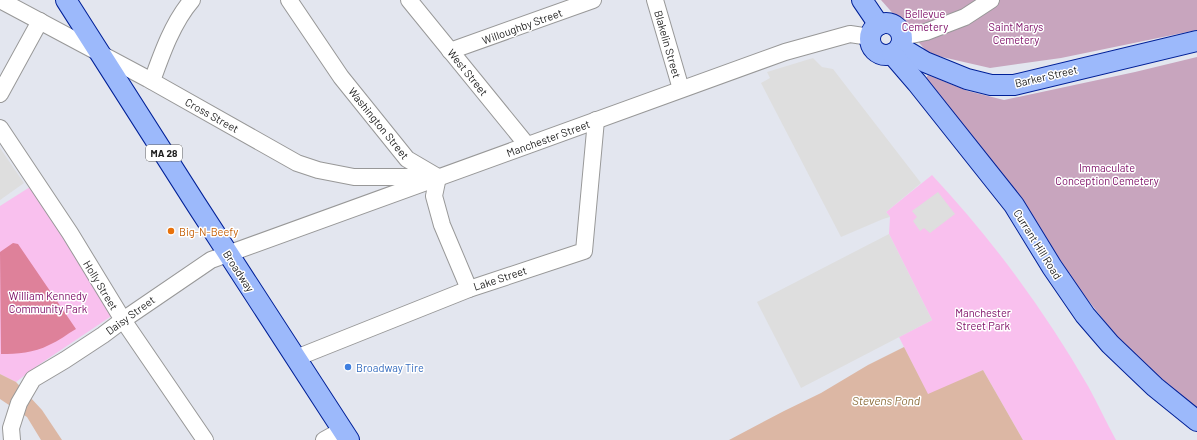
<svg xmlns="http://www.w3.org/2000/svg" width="1197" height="440" font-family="Barlow,sans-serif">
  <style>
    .cemetery { fill: #c8a5be }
    .park { fill: #f9c0ee }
    .pitch { fill: #de819a }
    .parking { fill: #dedede }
    .water { fill: #dcb7a4 }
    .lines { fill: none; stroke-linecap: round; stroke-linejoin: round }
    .minor-casing { stroke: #989898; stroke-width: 18 }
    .major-casing { stroke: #002097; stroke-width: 22 }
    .minor { stroke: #fff; stroke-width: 16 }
    .major { stroke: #9cb9fb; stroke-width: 20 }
    .food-dot { fill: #e8710a; stroke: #fff; stroke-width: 1.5 }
    .shop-dot { fill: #3f7fe0; stroke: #fff; stroke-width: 1.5 }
    .labels { text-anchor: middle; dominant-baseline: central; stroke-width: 3; stroke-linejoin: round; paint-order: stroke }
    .shield { fill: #fff; stroke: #626262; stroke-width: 1 }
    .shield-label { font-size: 10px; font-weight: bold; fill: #1e1e1e }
    .park-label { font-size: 11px; fill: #7c0c65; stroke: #fff }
    .street-label { font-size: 11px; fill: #1e1e1e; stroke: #fff }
    .food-label { font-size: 11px; fill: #c56008; stroke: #fff; text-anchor: start }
    .shop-label { font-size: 11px; fill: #366cbe; stroke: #fff; text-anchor: start }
    .water-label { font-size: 12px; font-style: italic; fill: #8e703f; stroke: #fff }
  </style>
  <rect width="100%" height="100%" fill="#e3e6ef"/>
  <g class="cemetery">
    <polygon points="881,0 1197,0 1197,30 1061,58 990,68 929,54"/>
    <polygon points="1197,57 1197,414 1138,364 1081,291 925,79 928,75 968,91 1004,100 1135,72"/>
  </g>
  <g class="park">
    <path d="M932,175C992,239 1044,310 1088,386C1098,404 1106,422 1116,440H1023L983,370L928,395L899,337L932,320L889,234L890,217L886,212Z"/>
    <polygon points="30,187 113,315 37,366 16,382 0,374 0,206"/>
  </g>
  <path class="pitch" d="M13,243L18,244L76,329C67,334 59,341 49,345C34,353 17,354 1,354L0,252Z"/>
  <g class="parking">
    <polygon points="813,58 822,67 833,69 921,183 886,212 890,217 883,219 841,237 761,83 770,78 767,72"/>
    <polygon points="0,148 24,183 0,200"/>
    <polygon points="938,192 955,214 930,233 924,228 920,231 913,221 917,217 912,211"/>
    <polygon points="889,234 932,320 801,388 757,302"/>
  </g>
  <g class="water">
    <polygon points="904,347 928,394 983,370 1023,440 729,440 784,411 821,393 868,365"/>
    <polygon points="0,374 16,382 42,410 62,440 41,440 27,417 0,399"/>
  </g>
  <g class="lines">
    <g class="minor-casing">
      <g id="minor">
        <polyline points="0,0 148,79 297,163 318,170 354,177 429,177"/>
        <polyline points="289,0 341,77 407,159 436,176"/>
        <polyline points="409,0 527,145"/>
        <polyline points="655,0 681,89"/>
        <polyline points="902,37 926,32 965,17 991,0"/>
        <polyline points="450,51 593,0"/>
        <path d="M152,81C162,53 173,22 192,0"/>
        <polyline points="0,94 40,21"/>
        <polyline points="0,128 70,233 123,320 205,440"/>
        <polyline points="438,177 434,196 442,225 469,289"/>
        <polyline points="296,358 469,289 584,251 596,120"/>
        <polyline points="12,440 11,428 19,403 33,379 65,360 103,335 123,320 211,260 785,52 850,34 870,37"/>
        <polyline points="324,440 342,430"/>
      </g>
    </g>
    <g class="major-casing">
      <g id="major">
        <polyline points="66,0 196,204 349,440"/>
        <polyline points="862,0 879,25"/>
        <circle cx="886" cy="39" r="16"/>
        <polyline points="900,47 925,62 967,79 991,85 1014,85 1197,41"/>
        <polyline points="892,54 917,83 1014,205 1052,267 1085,315 1110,344 1155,387 1197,421"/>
      </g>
    </g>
    <use href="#minor" class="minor"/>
    <use href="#major" class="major"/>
  </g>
  <circle class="food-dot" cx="171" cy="231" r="4"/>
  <circle class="shop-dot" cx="348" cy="367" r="4"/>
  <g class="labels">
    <rect class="shield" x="146" y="145" width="36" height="16" rx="3"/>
    <g class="shield-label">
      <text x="164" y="153">MA 28</text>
    </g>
    <g class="park-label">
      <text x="925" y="13">Bellevue<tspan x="925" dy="13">Cemetery</tspan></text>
      <text x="1016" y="26">Saint Marys<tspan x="1016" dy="13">Cemetery</tspan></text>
      <text x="1107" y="167">Immaculate<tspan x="1107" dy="13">Conception Cemetery</tspan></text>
      <text x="48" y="295">William Kennedy<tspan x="48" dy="13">Community Park</tspan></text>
      <text x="983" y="312">Manchester<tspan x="983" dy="13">Street Park</tspan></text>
    </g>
    <g class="street-label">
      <text transform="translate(522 26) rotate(-20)">Willoughby Street</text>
      <text transform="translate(668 44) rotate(74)">Blakelin Street</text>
      <text transform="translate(468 72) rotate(51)">West Street</text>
      <text transform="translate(1046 76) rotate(-13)">Barker Street</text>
      <text transform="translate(212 115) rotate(29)">Cross Street</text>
      <text transform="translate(379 123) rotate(51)">Washington Street</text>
      <text transform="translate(548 138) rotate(-20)">Manchester Street</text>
      <text transform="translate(1038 244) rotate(58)">Currant Hill Road</text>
      <text transform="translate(239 271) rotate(57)">Broadway</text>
      <text transform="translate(500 278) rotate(-18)">Lake Street</text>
      <text transform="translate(101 285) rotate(59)">Holly Street</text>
      <text transform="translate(130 315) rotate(-36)">Daisy Street</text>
    </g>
    <g class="food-label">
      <text x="179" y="231">Big-N-Beefy</text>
    </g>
    <g class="shop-label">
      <text x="356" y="367">Broadway Tire</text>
    </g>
    <g class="water-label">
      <text x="886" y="400">Stevens Pond</text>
    </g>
  </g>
</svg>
